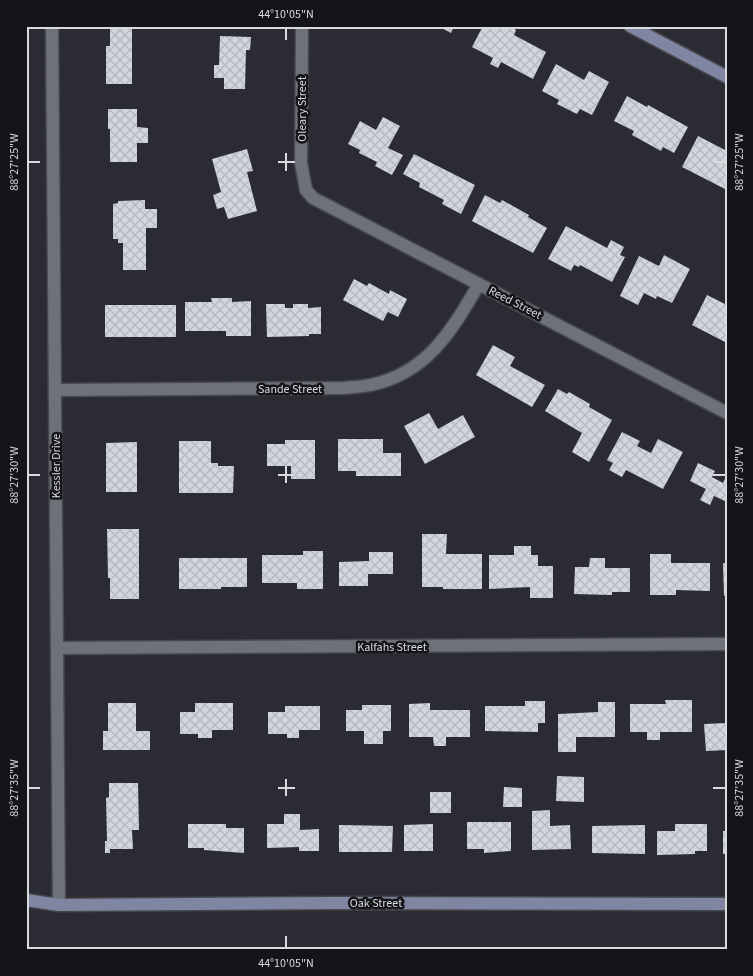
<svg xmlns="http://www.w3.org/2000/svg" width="753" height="976" font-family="'Source Sans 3',sans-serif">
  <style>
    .building { fill: url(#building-cross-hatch) }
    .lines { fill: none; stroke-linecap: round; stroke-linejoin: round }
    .street-casing { stroke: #46484e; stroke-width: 15 }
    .secondary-casing { stroke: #46484e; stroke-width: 15 }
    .street { stroke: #6f717a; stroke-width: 12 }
    .secondary { stroke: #8085a2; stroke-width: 12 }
    .ticks { fill: none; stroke: #d9dadf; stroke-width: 2 }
    .labels { text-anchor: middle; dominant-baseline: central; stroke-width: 5; stroke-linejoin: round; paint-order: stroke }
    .street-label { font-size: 12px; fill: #d9dadf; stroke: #141518 }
    .neatline { fill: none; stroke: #d9dadf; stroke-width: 2 }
    .ticks-label { font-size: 12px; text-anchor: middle; fill: #d9dadf }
  </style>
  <defs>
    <pattern id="building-cross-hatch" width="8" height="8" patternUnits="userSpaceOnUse" patternTransform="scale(1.25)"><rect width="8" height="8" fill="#d2d4de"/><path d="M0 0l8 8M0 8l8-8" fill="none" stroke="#b5b7bf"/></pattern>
  </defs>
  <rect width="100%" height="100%" fill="#2b2c33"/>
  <g class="building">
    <polygon points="438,26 454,26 451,33"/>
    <polygon points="483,26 508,26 516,30 514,35 546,52 533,79 501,62 498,68 490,64 493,58 472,47"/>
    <polygon points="132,28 132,84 106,84 106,46 110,46 110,29"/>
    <polygon points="220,36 251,37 250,50 246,50 245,89 224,89 224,78 214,78 214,65 219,65"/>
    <polygon points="556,64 584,80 589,71 609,82 592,115 580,109 577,114 557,104 559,100 542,91"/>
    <polygon points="627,96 647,107 648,105 688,127 674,153 663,147 661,151 632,135 634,131 614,121"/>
    <polygon points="108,109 137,109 137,127 148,128 148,143 137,143 137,162 110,162 110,129 108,129"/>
    <polygon points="383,117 400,126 388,148 403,155 392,175 375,166 377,162 359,153 360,150 348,144 360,121 376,130"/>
    <polygon points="698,136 727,151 727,190 682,167"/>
    <polygon points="247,149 253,171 247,172 257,211 228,219 224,207 217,209 213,195 221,192 212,159"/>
    <polygon points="414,154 475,185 461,214 442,204 444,200 419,187 420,183 403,174"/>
    <polygon points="485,195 500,203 502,200 529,215 528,217 547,228 533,253 472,221"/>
    <polygon points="145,200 145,209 157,209 157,228 146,228 146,270 123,270 123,243 118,243 118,239 113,239 113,204 118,203 118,201"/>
    <polygon points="566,226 607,248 611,240 624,247 620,255 625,257 612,282 580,265 579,267 574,265 571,271 548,259"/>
    <polygon points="664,255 690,269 672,303 657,296 656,299 644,293 638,305 620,296 639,256 659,266"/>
    <polygon points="354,279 367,286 369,283 389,294 390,290 407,299 398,317 388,312 383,321 343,300"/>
    <polygon points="707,295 727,305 727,343 692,325"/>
    <polygon points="211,298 232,298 232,302 251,301 251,336 226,336 226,331 185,331 185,302 212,302"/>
    <polygon points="266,304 285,304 285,308 293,308 293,304 308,304 308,308 321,307 321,334 309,334 309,336 267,337"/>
    <rect x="105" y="305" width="71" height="32"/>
    <polygon points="493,345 515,357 510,366 545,385 532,407 476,375"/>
    <polygon points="558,389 567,394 569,392 590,404 589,407 612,420 589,462 572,452 582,433 545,411"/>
    <polygon points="429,413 438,429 463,415 475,437 425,464 404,426"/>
    <polygon points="622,432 640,441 637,446 651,453 658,439 683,452 663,489 626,470 622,477 609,470 613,463 607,460"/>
    <polygon points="338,439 383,439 383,453 401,453 401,476 356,476 356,471 338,471"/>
    <polygon points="285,440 315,440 315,479 291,479 291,466 267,466 267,444 285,444"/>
    <polygon points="179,441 211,441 211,463 218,463 218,466 234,466 233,493 179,493"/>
    <polygon points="137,442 137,492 106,492 106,443"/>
    <polygon points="698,463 715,471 712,477 723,483 727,475 727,502 714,496 710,505 700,500 706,489 690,481"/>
    <polygon points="107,529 139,529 139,599 110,599 110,578 108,578"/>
    <polygon points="422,534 447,534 446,554 482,554 482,589 443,589 443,587 422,587"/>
    <polygon points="514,546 531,546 531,555 538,555 538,566 553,566 553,598 530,598 530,587 489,589 489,555 514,555"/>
    <polygon points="303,551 323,551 323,589 297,589 297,583 262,583 262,555 303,555"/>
    <polygon points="369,552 393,552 393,574 368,574 368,586 339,586 339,562 369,561"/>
    <polygon points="650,554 671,554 671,563 710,563 710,591 676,590 676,595 650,595"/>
    <polygon points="179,558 247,558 247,587 221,587 221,589 179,589"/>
    <polygon points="590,558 605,558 605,568 630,568 630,592 612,592 612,595 574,594 575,567 589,567"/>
    <polygon points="723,563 727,563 727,596 724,596"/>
    <polygon points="665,700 692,700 692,732 660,732 660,740 647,740 647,732 630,732 630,704 666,704"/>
    <polygon points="525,701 545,701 545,723 538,723 538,732 485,731 485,706 525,706"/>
    <polygon points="598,702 615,702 615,737 576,737 576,752 558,752 558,714 598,712"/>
    <polygon points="108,703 136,703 136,731 150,731 150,750 103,750 103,731 108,731"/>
    <polygon points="195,703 233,703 233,730 212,730 212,738 198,738 198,734 180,734 180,712 195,712"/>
    <polygon points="430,703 430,710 470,710 470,737 446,737 446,746 434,746 433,737 409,737 409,704"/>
    <polygon points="362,705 391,705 391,731 383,731 383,744 364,744 364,731 346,731 346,710 362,710"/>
    <polygon points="285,706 320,706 320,730 299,730 299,738 287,738 287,734 268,734 268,712 285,712"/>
    <polygon points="727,723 727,750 706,751 704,724"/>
    <polygon points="557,776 584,777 584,802 556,801"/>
    <polygon points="109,783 138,783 139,830 132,830 133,849 110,849 110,853 105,853 105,841 107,841 106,798 109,797"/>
    <polygon points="504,787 522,788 522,807 503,807"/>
    <rect x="430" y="792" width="21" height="21"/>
    <polygon points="550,810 550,826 570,825 571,849 532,850 532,811"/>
    <polygon points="284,814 300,814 300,830 319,829 319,851 299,851 299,847 267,848 267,824 284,824"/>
    <polygon points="467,822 511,822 511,851 484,853 484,849 467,849"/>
    <polygon points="188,824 226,824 226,828 244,828 244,853 204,850 204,848 188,848"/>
    <polygon points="433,824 433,851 404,851 404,825"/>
    <polygon points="675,824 707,824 707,851 695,851 695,854 657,855 657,831 675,831"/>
    <polygon points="339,825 393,826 392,852 339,852"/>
    <polygon points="645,825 645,854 592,853 592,826"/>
    <rect x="723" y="831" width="4" height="23"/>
  </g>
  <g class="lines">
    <g class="street-casing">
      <g id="street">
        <polyline points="52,26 59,905"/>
        <polyline points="302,26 301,163 306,190 313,198 727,413"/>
        <path d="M56,390L343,388C352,387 361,387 370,385C427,374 452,330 479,284"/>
        <polyline points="57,648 727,644"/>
      </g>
    </g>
    <g class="secondary-casing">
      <g id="secondary">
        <polyline points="630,26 727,77"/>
        <polyline points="26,900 59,905 334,903 727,904"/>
      </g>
    </g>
    <use href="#street" class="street"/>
    <use href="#secondary" class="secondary"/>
  </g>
  <path class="ticks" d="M286,28V40M286,153V171M28,162H40M278,162H295M713,162H726M286,466V483M28,475H40M278,475H295M713,475H726M286,779V796M28,788H40M278,788H295M713,788H726M286,936V948"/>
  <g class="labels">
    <g class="street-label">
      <text transform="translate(302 109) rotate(-90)">Oleary Street</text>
      <text transform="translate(515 303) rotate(27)">Reed Street</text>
      <text x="290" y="389">Sande Street</text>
      <text transform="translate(56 466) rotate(-90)">Kessler Drive</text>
      <text x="392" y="647">Kalfahs Street</text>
      <text x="376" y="903">Oak Street</text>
    </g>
  </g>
  <rect width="753" height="976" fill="none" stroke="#141518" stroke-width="55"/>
  <rect x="28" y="28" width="698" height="920" class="neatline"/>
  <g class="ticks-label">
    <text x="286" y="18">44°10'05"N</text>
    <text transform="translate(739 162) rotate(-90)" y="4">88°27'25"W</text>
    <text transform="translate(14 162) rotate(-90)" y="4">88°27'25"W</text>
    <text transform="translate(739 475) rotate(-90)" y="4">88°27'30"W</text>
    <text transform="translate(14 475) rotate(-90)" y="4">88°27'30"W</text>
    <text transform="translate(739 788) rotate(-90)" y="4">88°27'35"W</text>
    <text transform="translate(14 788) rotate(-90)" y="4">88°27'35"W</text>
    <text x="286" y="967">44°10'05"N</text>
  </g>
</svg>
